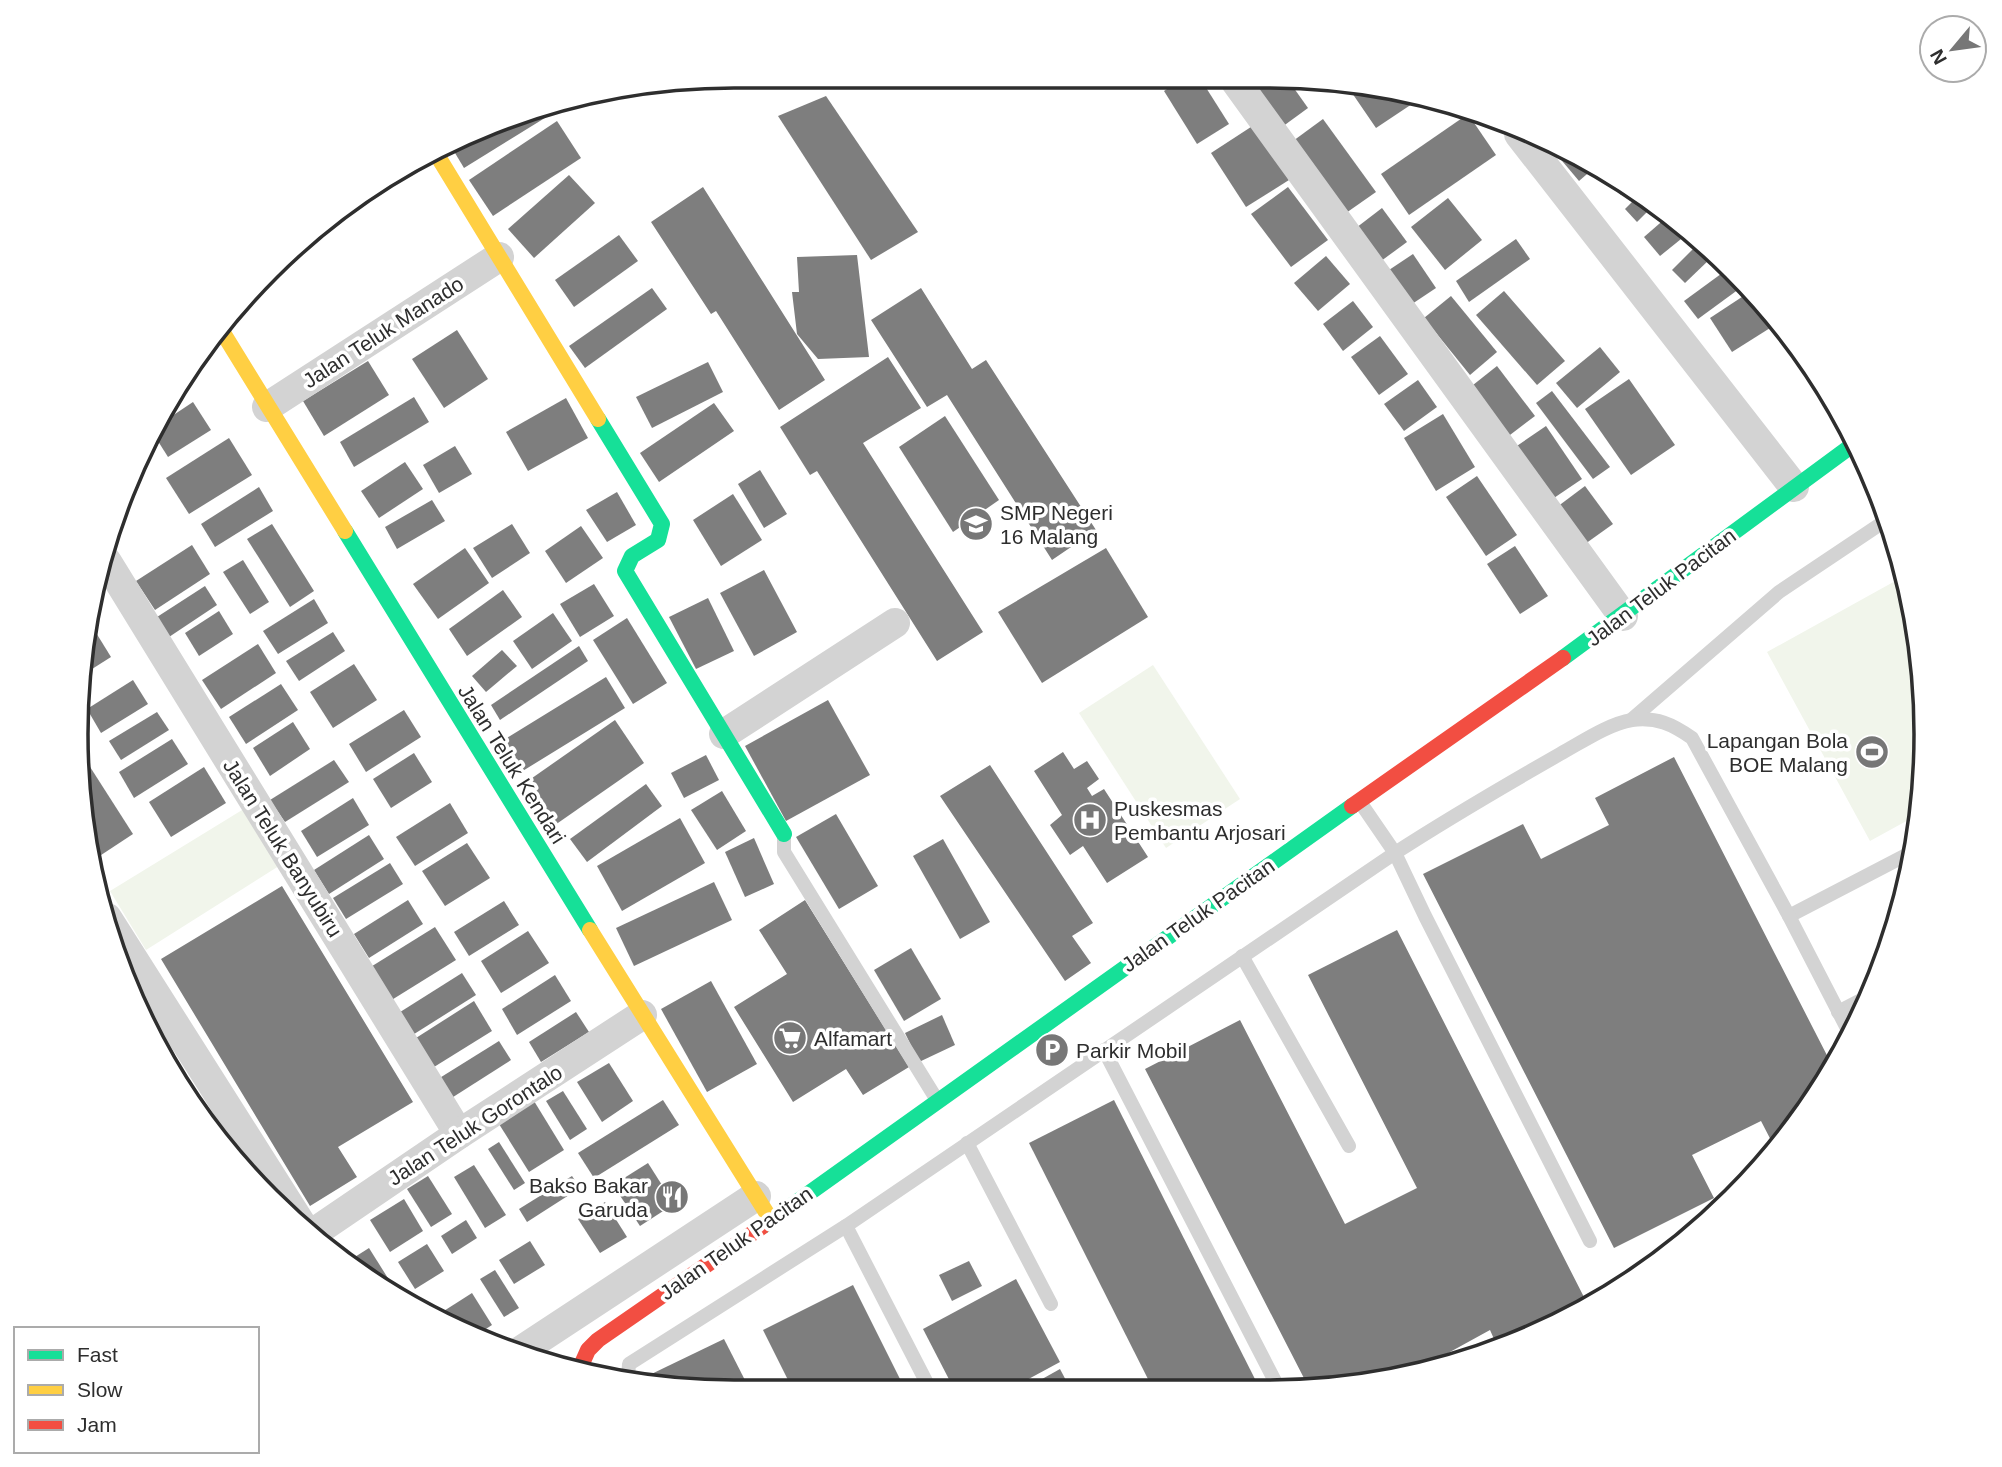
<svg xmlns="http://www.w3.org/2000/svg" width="2002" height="1467" font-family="Helvetica,sans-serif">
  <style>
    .green { fill: #f1f5eb }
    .building { fill: #7e7e7e }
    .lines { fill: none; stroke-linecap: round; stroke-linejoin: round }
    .lane { stroke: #d3d3d3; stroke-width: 14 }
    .street { stroke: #d3d3d3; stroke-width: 30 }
    .fast { stroke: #16e098; stroke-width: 16 }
    .slow { stroke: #ffcf43; stroke-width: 16 }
    .jam { stroke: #f24e42; stroke-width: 16 }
    .labels { text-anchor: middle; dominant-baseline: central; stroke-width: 7; stroke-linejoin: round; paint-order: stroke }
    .street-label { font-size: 21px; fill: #2e2e2e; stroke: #fff }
    .poi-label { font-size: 21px; fill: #2e2e2e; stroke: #fff; text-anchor: start }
    .rim { fill: none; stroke: #2e2e2e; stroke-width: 3.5 }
  </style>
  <rect width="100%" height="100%" fill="#fff"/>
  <g class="green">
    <polygon points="1906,575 1925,690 1921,813 1870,841 1767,652"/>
    <polygon points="1153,665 1240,799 1166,848 1079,713"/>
    <polygon points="247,807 282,864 146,950 110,891"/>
  </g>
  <g class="building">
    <polygon points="1189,75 1198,75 1229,124 1197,144 1164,91"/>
    <polygon points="1245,75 1286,77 1308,108 1282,127"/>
    <polygon points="1355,87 1423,96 1424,96 1376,128 1350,90"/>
    <polygon points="826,96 918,232 871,260 778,116"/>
    <polygon points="557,101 561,108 464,168 452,148"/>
    <polygon points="1468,114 1496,155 1409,215 1381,174"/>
    <polygon points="1323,119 1376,192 1346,213 1293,141"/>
    <polygon points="557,121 581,158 493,216 469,180"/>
    <polygon points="1254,125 1289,180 1246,207 1211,153"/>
    <polygon points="1552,149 1594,168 1579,181"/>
    <polygon points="1605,173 1615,177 1633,186 1621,195"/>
    <polygon points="569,175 595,203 534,258 508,229"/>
    <polygon points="703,187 825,380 779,410 716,311 711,314 651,222"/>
    <polygon points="1288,187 1328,240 1291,267 1251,214"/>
    <polygon points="1641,193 1654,205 1637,222 1625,209"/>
    <polygon points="1448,198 1482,240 1445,270 1411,227"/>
    <polygon points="1382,208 1407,242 1377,264 1352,231"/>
    <polygon points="1667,217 1686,235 1660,256 1644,237"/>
    <polygon points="619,235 638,261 574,307 555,280"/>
    <polygon points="1516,239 1530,259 1469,302 1456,281"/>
    <polygon points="1697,245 1711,258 1685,283 1672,270"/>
    <polygon points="1413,254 1436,288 1409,306 1386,272"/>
    <polygon points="857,255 869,357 818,359 797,334 792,292 799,292 797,257"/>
    <polygon points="1326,256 1350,284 1318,311 1294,283"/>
    <polygon points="1725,271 1739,289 1698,319 1684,301"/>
    <polygon points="652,288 667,309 585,368 569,346"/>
    <polygon points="921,288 972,369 986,360 1096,530 1052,560 947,395 927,407 871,320"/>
    <polygon points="1504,291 1565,361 1537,385 1476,315"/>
    <polygon points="1748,293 1778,323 1732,352 1710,318"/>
    <polygon points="1451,296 1497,352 1470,375 1424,318"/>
    <polygon points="1353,301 1373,327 1343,351 1323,324"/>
    <polygon points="457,330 488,379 444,408 412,359"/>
    <polygon points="1380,336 1408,374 1379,395 1351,357"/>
    <polygon points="1600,347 1620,372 1577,408 1556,383"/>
    <polygon points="888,357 921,408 863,443 983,632 937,661 817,471 810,475 780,427"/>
    <polygon points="368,361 389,395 324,436 303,401"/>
    <polygon points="708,362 723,392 652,428 636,397"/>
    <polygon points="1497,366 1535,416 1506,438 1468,389"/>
    <polygon points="1629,379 1675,445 1631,475 1585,409"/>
    <polygon points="1418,380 1437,407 1404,431 1384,404"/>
    <polygon points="1552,391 1610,467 1593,479 1536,403"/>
    <polygon points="414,397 429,422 354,467 340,442"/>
    <polygon points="566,398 588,438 528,471 506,432"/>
    <polygon points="193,402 211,430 168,457 151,430"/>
    <polygon points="714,403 734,431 659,482 640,453"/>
    <polygon points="1443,414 1475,467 1436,491 1404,438"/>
    <polygon points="945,416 999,500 953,532 899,447"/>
    <polygon points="1546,426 1582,479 1548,502 1511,450"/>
    <polygon points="229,438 252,475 189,514 166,478"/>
    <polygon points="455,446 472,474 439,493 423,465"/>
    <polygon points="405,462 423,489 379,518 361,491"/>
    <polygon points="760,470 787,514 764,528 738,484"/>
    <polygon points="1477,476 1517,535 1486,556 1446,497"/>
    <polygon points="1585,486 1613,524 1585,544 1557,507"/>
    <polygon points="259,487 273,511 215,547 201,524"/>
    <polygon points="617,492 636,525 607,542 586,510"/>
    <polygon points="733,494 762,540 721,566 693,520"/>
    <polygon points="432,500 445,521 397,549 385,527"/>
    <polygon points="272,524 314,591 290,607 247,539"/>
    <polygon points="512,524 530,553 492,578 473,548"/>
    <polygon points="581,526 603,558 566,583 545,551"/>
    <polygon points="192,545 210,574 155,610 136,581"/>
    <polygon points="1515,546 1548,596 1520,614 1487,564"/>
    <polygon points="465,548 489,583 438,619 413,584"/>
    <polygon points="1106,548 1148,617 1042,683 998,612"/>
    <polygon points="243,560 269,602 250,614 223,572"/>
    <polygon points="764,570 797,632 754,656 720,593"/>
    <polygon points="594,584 614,616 580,637 560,604"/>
    <polygon points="205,586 217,605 169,637 157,617"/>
    <polygon points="503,590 522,617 467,656 449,629"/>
    <polygon points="708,598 734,651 696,669 669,617"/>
    <polygon points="314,599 328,623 278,654 263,631"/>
    <polygon points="219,611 233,634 199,656 185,633"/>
    <polygon points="553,613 572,641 532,669 513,641"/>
    <polygon points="627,618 667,683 633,704 593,640"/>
    <polygon points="90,623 111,657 81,676 81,647"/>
    <polygon points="333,632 345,651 299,681 286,661"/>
    <polygon points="258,644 276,673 221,709 202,680"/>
    <polygon points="579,646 588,661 500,720 491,705"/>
    <polygon points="502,650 517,666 486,692 472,676"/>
    <polygon points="354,664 377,700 333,728 310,692"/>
    <polygon points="606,677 625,708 521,772 502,741"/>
    <polygon points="133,680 148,704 101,733 87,709"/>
    <polygon points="281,684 298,710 246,744 229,717"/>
    <polygon points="828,700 870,775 786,821 745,746"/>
    <polygon points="404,710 421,737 366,772 349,744"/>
    <polygon points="157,712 169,730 121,760 109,741"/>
    <polygon points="615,720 644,763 555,825 525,783"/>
    <polygon points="293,722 310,749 270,776 253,748"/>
    <polygon points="172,739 188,764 134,798 119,772"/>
    <polygon points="1063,752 1074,769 1087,761 1099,779 1087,788 1092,796 1104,789 1148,857 1107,883 1083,846 1070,855 1050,825 1062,815 1034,771"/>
    <polygon points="414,753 432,782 391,808 373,779"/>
    <polygon points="706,755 719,780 684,798 671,773"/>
    <polygon points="1674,757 1834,1069 1776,1150 1761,1121 1692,1155 1714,1198 1614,1248 1423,874 1523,824 1541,859 1609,825 1595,798"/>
    <polygon points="85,759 133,834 92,861 81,819 81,762"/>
    <polygon points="334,760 349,782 285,822 270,800"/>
    <polygon points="990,765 1093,923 1072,936 1091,963 1065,981 940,796"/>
    <polygon points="204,767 226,803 171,837 149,802"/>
    <polygon points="646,784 662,806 587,862 570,839"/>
    <polygon points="722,791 746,831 717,850 691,810"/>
    <polygon points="353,798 369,825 317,857 301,831"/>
    <polygon points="450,803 468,833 415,866 396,837"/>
    <polygon points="836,814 878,886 839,909 796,837"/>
    <polygon points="680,818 705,863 622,911 597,866"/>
    <polygon points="369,835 384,859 329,894 314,870"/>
    <polygon points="754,838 774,884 745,897 725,852"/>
    <polygon points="943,839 990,922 960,939 913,856"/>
    <polygon points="467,843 490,878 445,906 422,871"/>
    <polygon points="390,863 403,884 346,919 333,898"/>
    <polygon points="714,882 732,920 634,966 616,928"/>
    <polygon points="282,886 413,1102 338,1147 357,1177 310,1206 161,959"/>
    <polygon points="408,900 423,924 369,958 354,934"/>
    <polygon points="805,900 909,1067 863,1095 846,1069 793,1102 734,1007 787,974 759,930"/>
    <polygon points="504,901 519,925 469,956 454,932"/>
    <polygon points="435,927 456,960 390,1001 369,968"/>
    <polygon points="1397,930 1587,1303 1521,1341 1498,1348 1490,1330 1419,1369 1355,1386 1308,1386 1145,1069 1240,1020 1345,1224 1417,1188 1308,975"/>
    <polygon points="528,931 549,963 501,993 481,961"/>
    <polygon points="911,948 941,999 904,1021 874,970"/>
    <polygon points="462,973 476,995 411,1036 397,1014"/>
    <polygon points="555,975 571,1001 517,1035 502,1009"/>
    <polygon points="711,981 757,1064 707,1092 661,1009"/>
    <polygon points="474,1001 492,1031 434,1067 416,1038"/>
    <polygon points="576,1012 589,1032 541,1062 529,1042"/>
    <polygon points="942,1015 955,1045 919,1062 905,1033"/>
    <polygon points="499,1041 511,1060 450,1099 438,1079"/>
    <polygon points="609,1063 633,1101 602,1122 577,1082"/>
    <polygon points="563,1091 587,1129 570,1140 546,1101"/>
    <polygon points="663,1100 679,1125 594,1178 578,1153"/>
    <polygon points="1114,1100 1259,1387 1152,1387 1029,1143"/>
    <polygon points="534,1101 564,1150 529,1172 499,1124"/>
    <polygon points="499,1142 525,1183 514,1190 488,1149"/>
    <polygon points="648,1163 674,1204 640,1226 613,1185"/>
    <polygon points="474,1165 506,1215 485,1228 454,1177"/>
    <polygon points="428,1176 452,1214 431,1227 407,1189"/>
    <polygon points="572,1176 580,1188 527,1222 519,1209"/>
    <polygon points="404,1199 423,1231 390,1252 370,1220"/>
    <polygon points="605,1202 627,1237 600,1253 578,1219"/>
    <polygon points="466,1220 477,1238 452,1254 441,1236"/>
    <polygon points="530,1241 545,1265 514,1284 499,1260"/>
    <polygon points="427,1244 444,1271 415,1289 398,1262"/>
    <polygon points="369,1248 396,1291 391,1294 347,1262"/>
    <polygon points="969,1261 982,1286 952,1301 939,1275"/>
    <polygon points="495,1270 519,1308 504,1317 480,1279"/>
    <polygon points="1016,1279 1060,1362 1012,1388 954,1389 923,1329"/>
    <polygon points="853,1285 905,1389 793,1390 763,1330"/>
    <polygon points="472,1293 492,1325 475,1336 437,1318 436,1316"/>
    <polygon points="724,1339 750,1390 690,1390 639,1380"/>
    <polygon points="1060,1369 1070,1388 1026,1388"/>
  </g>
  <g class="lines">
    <g class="lane">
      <polyline points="1631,720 1779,592 1888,519"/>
      <polyline points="1360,802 1395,853 1425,916 1590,1241"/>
      <polyline points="784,835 784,852 937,1100"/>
      <polyline points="1789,916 1914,851"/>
      <polyline points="1242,956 1349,1146"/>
      <polyline points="1838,1012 1869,996"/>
      <polyline points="1104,1050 1278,1387"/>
      <polyline points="967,1143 1051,1304"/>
      <polyline points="846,1226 930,1389"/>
      <path d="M628,1378L629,1364L846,1226L1395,853C1449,818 1504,786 1560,754C1582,742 1608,724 1632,720C1657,717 1672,724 1692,738L1789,916L1851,1036"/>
    </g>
    <g class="street">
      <polyline points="1231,75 1623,616"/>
      <polyline points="1519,134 1794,487"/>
      <polyline points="267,407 499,257"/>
      <polyline points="107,562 459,1134"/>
      <polyline points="724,734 895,623"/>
      <polyline points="107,918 308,1235"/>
      <polyline points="309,1236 459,1134 642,1015"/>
      <polyline points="516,1354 756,1196"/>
    </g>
    <g class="fast">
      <polyline points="598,419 662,524 658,540 632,556 625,571 784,834"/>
      <polyline points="345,531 590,930"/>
      <polyline points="1563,658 1858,441"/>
      <polyline points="763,1226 1352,806"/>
    </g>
    <g class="slow">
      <polyline points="437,155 598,419"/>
      <polyline points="220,328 345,531"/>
      <polyline points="590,930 771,1220"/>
    </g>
    <g class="jam">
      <polyline points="1352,806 1563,658"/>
      <polyline points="580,1368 588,1350 598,1340 763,1226"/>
    </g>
  </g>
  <defs>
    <g id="school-disc" transform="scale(1.75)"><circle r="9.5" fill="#777" stroke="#fff"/><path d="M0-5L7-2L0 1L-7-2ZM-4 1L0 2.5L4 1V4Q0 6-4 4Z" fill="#fff"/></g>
    <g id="stadium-disc" transform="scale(1.75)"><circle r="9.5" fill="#777" stroke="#fff"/><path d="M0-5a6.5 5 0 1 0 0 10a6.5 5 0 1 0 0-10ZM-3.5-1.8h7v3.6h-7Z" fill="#fff"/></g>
    <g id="hospital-disc" transform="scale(1.75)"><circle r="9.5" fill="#777" stroke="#fff"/><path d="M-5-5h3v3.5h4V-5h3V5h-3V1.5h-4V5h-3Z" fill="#fff"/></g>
    <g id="supermarket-disc" transform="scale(1.75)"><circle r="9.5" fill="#777" stroke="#fff"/><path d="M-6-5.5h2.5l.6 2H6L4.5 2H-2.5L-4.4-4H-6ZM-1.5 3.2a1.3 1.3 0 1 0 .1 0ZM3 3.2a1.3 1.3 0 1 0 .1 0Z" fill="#fff"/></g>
    <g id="parking-disc" transform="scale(1.75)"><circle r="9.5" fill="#777" stroke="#fff"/><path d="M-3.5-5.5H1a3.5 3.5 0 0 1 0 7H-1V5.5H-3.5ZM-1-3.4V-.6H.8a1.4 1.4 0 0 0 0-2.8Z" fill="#fff"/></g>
    <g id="restaurant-disc" transform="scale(1.75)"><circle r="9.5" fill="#777" stroke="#fff"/><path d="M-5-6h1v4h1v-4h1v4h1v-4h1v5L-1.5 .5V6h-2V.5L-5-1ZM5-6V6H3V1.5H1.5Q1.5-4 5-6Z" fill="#fff"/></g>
  </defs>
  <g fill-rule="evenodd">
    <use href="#school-disc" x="976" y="524"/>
    <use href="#stadium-disc" x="1872" y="752"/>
    <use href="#hospital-disc" x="1090" y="820"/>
    <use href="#supermarket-disc" x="790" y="1038"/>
    <use href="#parking-disc" x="1052" y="1050"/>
    <use href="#restaurant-disc" x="672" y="1197"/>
  </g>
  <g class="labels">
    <g class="street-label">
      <text transform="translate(383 332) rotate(-33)">Jalan Teluk Manado</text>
      <text transform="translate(1661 587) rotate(-37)">Jalan Teluk Pacitan</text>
      <text transform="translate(512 764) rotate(58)">Jalan Teluk Kendari</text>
      <text transform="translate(283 848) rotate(58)">Jalan Teluk Banyubiru</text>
      <text transform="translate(1198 915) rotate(-35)">Jalan Teluk Pacitan</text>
      <text transform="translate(475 1125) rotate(-33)">Jalan Teluk Gorontalo</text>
      <text transform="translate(736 1243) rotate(-35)">Jalan Teluk Pacitan</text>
    </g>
    <g class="poi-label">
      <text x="1000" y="512">SMP Negeri<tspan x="1000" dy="24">16 Malang</tspan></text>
      <text x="1848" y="740" text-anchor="end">Lapangan Bola<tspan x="1848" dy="24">BOE Malang</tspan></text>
      <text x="1114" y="808">Puskesmas<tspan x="1114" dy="24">Pembantu Arjosari</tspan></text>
      <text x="814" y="1038">Alfamart</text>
      <text x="1076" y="1050">Parkir Mobil</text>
      <text x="648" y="1185" text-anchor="end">Bakso Bakar<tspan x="648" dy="24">Garuda</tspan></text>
    </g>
  </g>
  <path d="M0 0H2002V1467H0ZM734 88H1268A646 646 0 0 1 1914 734V734A646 646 0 0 1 1268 1380H734A646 646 0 0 1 88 734V734A646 646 0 0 1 734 88Z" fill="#fff" fill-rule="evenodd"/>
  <path class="rim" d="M734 88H1268A646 646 0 0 1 1914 734V734A646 646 0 0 1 1268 1380H734A646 646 0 0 1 88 734V734A646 646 0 0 1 734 88Z"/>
  <rect x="14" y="1327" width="245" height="126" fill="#ffffff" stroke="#ababab" stroke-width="2"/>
  <rect x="28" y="1350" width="35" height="10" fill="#16e098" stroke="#ababab" stroke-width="2"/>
  <text x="77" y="1362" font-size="21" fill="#2e2e2e">Fast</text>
  <rect x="28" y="1385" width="35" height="10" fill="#ffcf43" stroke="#ababab" stroke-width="2"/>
  <text x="77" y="1397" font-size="21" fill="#2e2e2e">Slow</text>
  <rect x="28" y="1420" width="35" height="10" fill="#f24e42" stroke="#ababab" stroke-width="2"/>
  <text x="77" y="1432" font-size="21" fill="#2e2e2e">Jam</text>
  <g transform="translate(1953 49) rotate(241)"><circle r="33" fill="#ffffff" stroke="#ababab" stroke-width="2"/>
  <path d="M0-5L12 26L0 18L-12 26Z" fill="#777777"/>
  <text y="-10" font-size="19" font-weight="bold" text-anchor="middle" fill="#2e2e2e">N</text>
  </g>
</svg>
